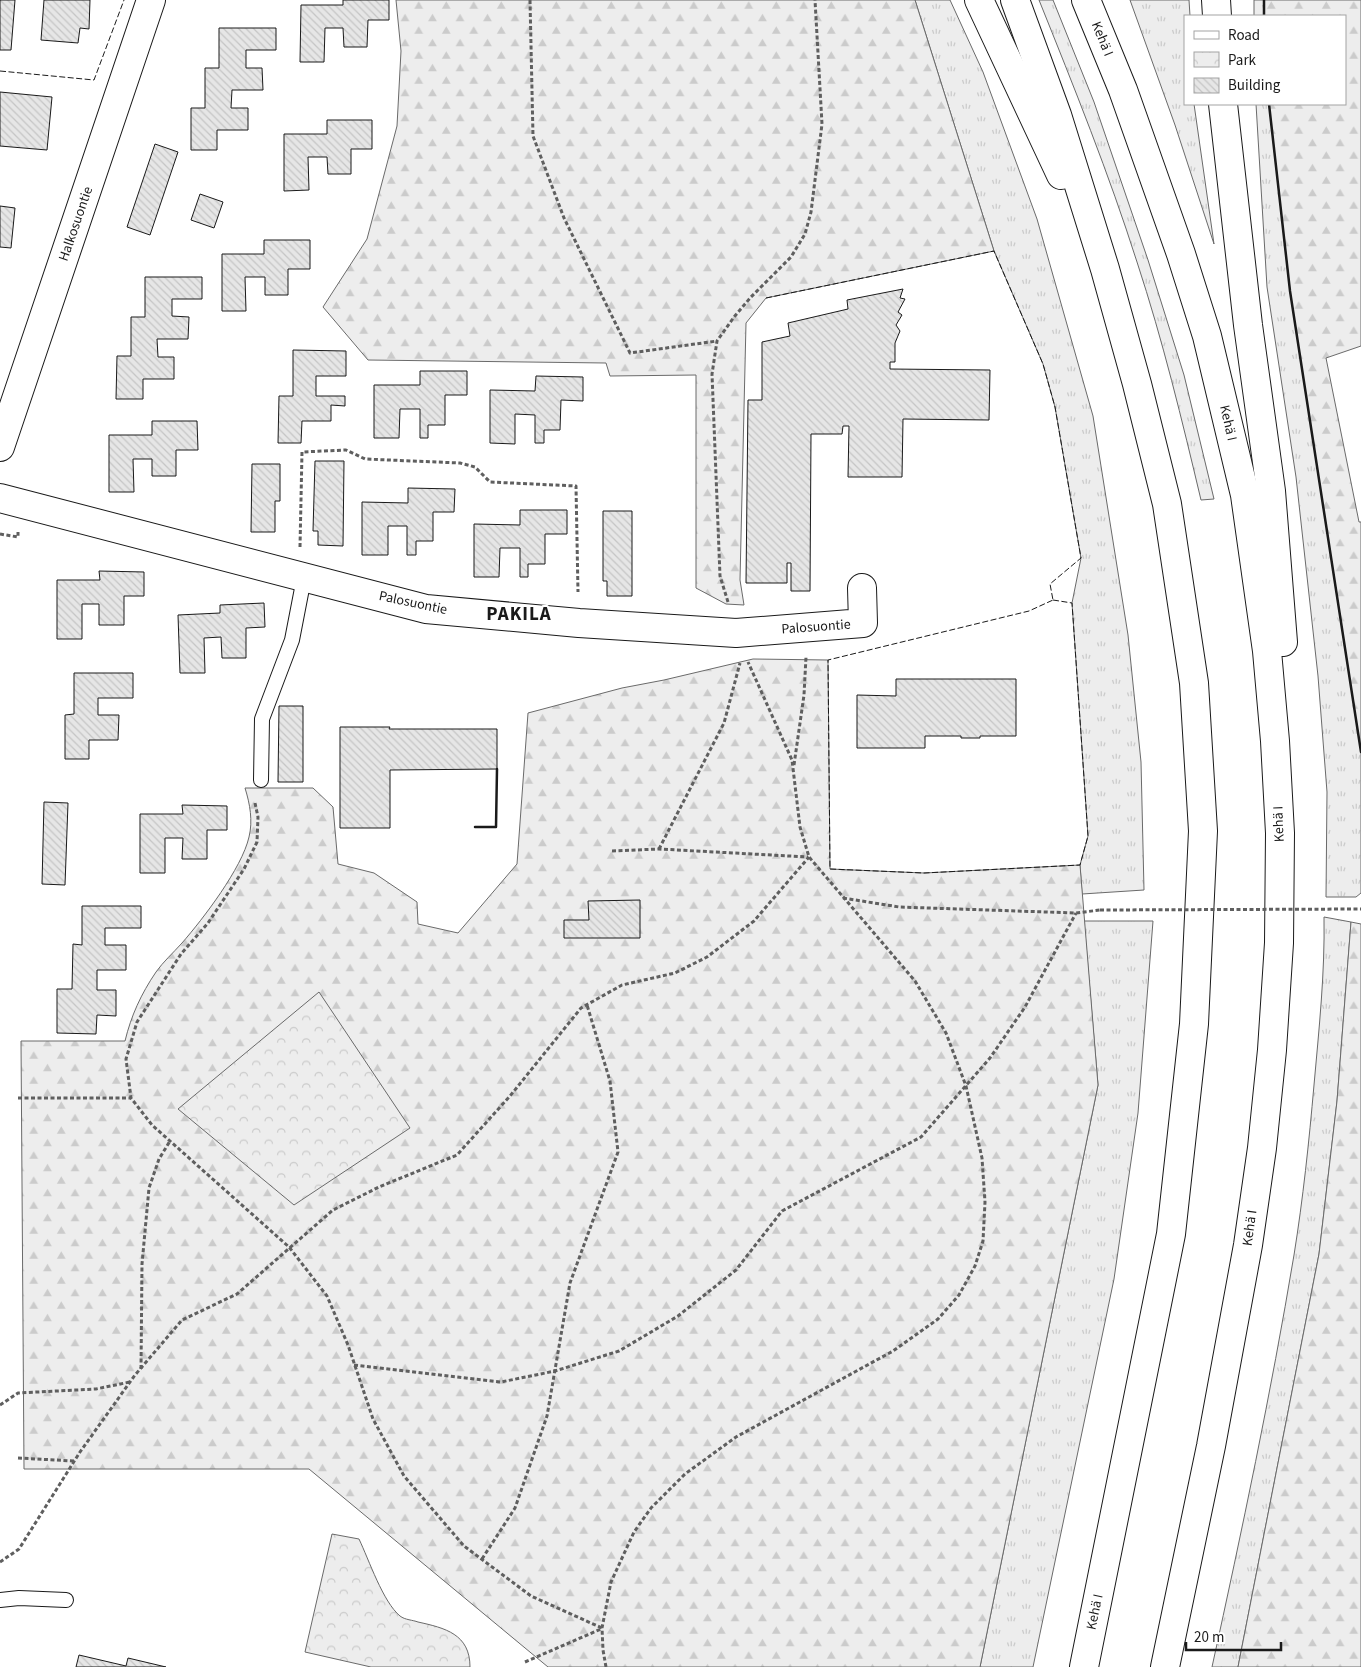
<svg xmlns="http://www.w3.org/2000/svg" width="1361" height="1667" font-family="'Source Sans 3',sans-serif">
  <style>
    .grass { fill: url(#grass-tufts); stroke: #6a6a6a }
    .forest { fill: url(#forest-firs); stroke: #6a6a6a }
    .park { fill: url(#park-crowns); stroke: #6a6a6a }
    .building { fill: url(#building-back-hatch); stroke: #1a1a1a }
    .lines { fill: none; stroke-linecap: round; stroke-linejoin: round }
    .lane-casing { stroke: #1a1a1a; stroke-width: 16 }
    .street-casing { stroke: #1a1a1a; stroke-width: 30 }
    .highway-casing { stroke: #1a1a1a; stroke-width: 30 }
    .path { stroke: #5f5f5f; stroke-width: 3; stroke-dasharray: 4 2.5; stroke-linecap: butt }
    .lane { stroke: #fff; stroke-width: 14 }
    .street { stroke: #fff; stroke-width: 28 }
    .highway { stroke: #fff; stroke-width: 28 }
    .path-bridge { stroke: #5f5f5f; stroke-width: 3; stroke-dasharray: 4 2.5; stroke-linecap: butt }
    .fence { stroke: #1a1a1a; stroke-width: 1; stroke-dasharray: 6 2.5; stroke-linecap: butt }
    .wall { stroke: #1a1a1a; stroke-width: 2.5 }
    .labels { text-anchor: middle; dominant-baseline: central; stroke-width: 4; stroke-linejoin: round; paint-order: stroke }
    .street-label { font-size: 14px; fill: #1a1a1a; stroke: #fff }
    .district-label { font-size: 19px; font-weight: bold; letter-spacing: 1px; fill: #1a1a1a; stroke: #fff }
  </style>
  <defs>
    <pattern id="grass-tufts" width="24" height="20" patternUnits="userSpaceOnUse" patternTransform="scale(1.25)"><rect width="24" height="20" fill="#ededed"/><path d="M3 7l-1-3M5 7V3M7 7l1-3M15 17l-1-3M17 17v-4M19 17l1-3" fill="none" stroke="#cbcbcb"/></pattern>
    <pattern id="forest-firs" width="22" height="20" patternUnits="userSpaceOnUse" patternTransform="scale(1.25)"><rect width="22" height="20" fill="#ededed"/><path d="M5 1l3.5 6h-7zM16 11l3.5 6h-7z" fill="#cbcbcb"/></pattern>
    <pattern id="park-crowns" width="20" height="18" patternUnits="userSpaceOnUse" patternTransform="scale(1.25)"><rect width="20" height="18" fill="#ededed"/><path d="M2 6a3 3 0 1 1 6 0M12 15a3 3 0 1 1 6 0" fill="none" stroke="#cbcbcb"/></pattern>
    <pattern id="building-back-hatch" width="6" height="6" patternUnits="userSpaceOnUse" patternTransform="scale(1.25)"><rect width="6" height="6" fill="#e6e6e6"/><path d="M-1 5l2 2M0 0l6 6M5-1l2 2" fill="none" stroke="#c5c5c5"/></pattern>
  </defs>
  <rect width="100%" height="100%" fill="#fff"/>
  <g class="grass">
    <polygon points="915,0 950,0 983,72 1037,219 1093,416 1128,635 1141,762 1144,890 1082,894 1080,865 1088,836 1072,603 1081,558 1055,407 1043,364 994,251"/>
    <path d="M1039,0H1053L1094,102L1148,260L1184,375L1214,499L1201,500C1182,420 1163,341 1137,262C1109,174 1074,87 1039,0Z"/>
    <polygon points="1130,0 1189,0 1190,16 1185,16 1185,104 1194,104 1214,244 1175,125"/>
    <rect x="1254" y="0" width="10" height="16"/>
    <polygon points="1256,104 1269,104 1290,291 1361,752 1361,893 1356,897 1326,897 1327,792 1318,676 1296,477 1267,287"/>
    <path d="M1324,917L1351,922L1337,1101L1319,1254L1238,1667H1212C1242,1530 1271,1393 1294,1255C1303,1199 1309,1142 1314,1085C1319,1029 1325,973 1324,917Z"/>
    <polygon points="1084,921 1153,921 1138,1113 1114,1279 1033,1667 980,1667 1098,1085"/>
  </g>
  <g class="forest">
    <polygon points="396,0 915,0 994,251 766,298 746,323 740,580 744,605 726,604 696,588 696,375 610,376 606,363 368,360 323,307 367,239 397,126 401,51"/>
    <polygon points="1264,0 1361,0 1361,346 1326,358 1359,522 1361,522 1361,752 1290,291 1269,104 1345,104 1345,16 1264,16"/>
    <path d="M753,659L828,660L830,869L924,873L1080,865L1098,1085L980,1667H548L309,1469H24L21,1041H125C131,1016 141,994 156,972C163,962 173,953 182,943C203,919 242,868 249,837C253,821 250,804 245,788H313L333,807L338,864L374,873L417,902L418,924L458,933L517,864L528,713L622,688L664,680Z"/>
    <polygon points="1351,922 1361,924 1361,1667 1238,1667 1319,1254 1337,1101"/>
  </g>
  <g class="park">
    <polygon points="319,992 410,1128 294,1205 178,1109"/>
    <path d="M332,1534L359,1539C369,1560 383,1602 400,1616C405,1620 413,1620 418,1622C445,1628 470,1634 470,1667H371L305,1652Z"/>
  </g>
  <g class="building">
    <polygon points="0,0 15,0 11,50 0,50"/>
    <polygon points="44,0 90,0 89,29 80,28 78,43 41,40"/>
    <polygon points="343,0 389,0 389,20 368,20 367,47 344,47 343,28 325,28 324,62 300,62 301,5 343,5"/>
    <polygon points="219,28 276,28 276,50 246,50 246,68 262,68 263,90 232,90 231,108 248,108 248,130 217,130 217,150 191,150 191,108 205,108 205,68 219,68"/>
    <polygon points="0,92 52,97 47,150 0,146"/>
    <polygon points="327,120 372,120 372,149 351,149 351,174 328,174 327,157 308,157 309,190 284,191 284,134 327,134"/>
    <polygon points="155,144 178,152 150,235 127,227"/>
    <polygon points="200,194 223,202 214,228 191,220"/>
    <polygon points="0,206 15,208 11,248 0,247"/>
    <polygon points="264,240 310,240 310,269 288,269 288,295 265,295 265,277 245,277 246,311 222,311 222,254 264,254"/>
    <polygon points="145,277 202,277 202,299 172,299 172,316 189,317 188,339 157,339 158,357 174,357 174,379 143,379 143,399 116,399 117,356 131,356 131,317 145,317"/>
    <polygon points="903,289 900,298 905,299 898,312 902,315 896,325 900,331 895,343 895,362 890,362 890,369 990,370 989,420 903,419 902,477 848,477 849,426 843,426 842,434 811,434 810,591 791,591 791,563 787,563 787,583 746,583 748,400 762,400 762,342 790,336 788,323 848,309 847,300"/>
    <polygon points="293,350 346,351 346,376 316,376 316,396 345,396 345,406 331,405 331,421 302,421 301,443 278,443 279,396 293,396"/>
    <polygon points="420,371 467,371 467,395 445,395 445,425 428,425 428,438 420,438 420,409 400,409 399,438 374,438 374,385 420,385"/>
    <polygon points="536,376 583,377 583,401 561,400 560,430 544,430 544,443 535,443 535,415 515,414 515,444 490,443 490,390 535,391"/>
    <polygon points="152,421 197,421 198,450 176,450 176,476 152,476 152,459 133,459 134,492 109,492 109,435 152,435"/>
    <polygon points="315,461 344,461 343,546 318,545 318,531 313,531"/>
    <polygon points="252,464 280,464 280,501 275,501 275,532 251,532"/>
    <polygon points="408,488 455,489 454,512 433,512 433,541 416,541 416,555 407,555 407,526 388,526 388,555 362,555 362,502 408,503"/>
    <polygon points="520,510 567,510 567,534 545,534 545,564 528,564 528,577 520,577 520,548 500,548 499,577 474,577 474,524 520,525"/>
    <polygon points="603,511 632,511 632,596 607,596 607,581 603,581"/>
    <polygon points="99,571 144,572 144,596 124,596 124,625 99,625 99,604 82,604 82,639 57,639 57,580 100,580"/>
    <polygon points="264,603 265,627 246,628 246,658 222,658 221,637 204,638 205,673 180,673 178,615 220,613 220,605"/>
    <polygon points="74,673 133,673 133,698 98,698 98,715 119,715 118,740 89,740 89,759 65,759 65,715 74,714"/>
    <polygon points="896,679 1016,679 1016,736 980,736 980,738 961,738 961,736 925,736 925,748 857,748 857,695 896,696"/>
    <polygon points="279,706 303,706 303,782 278,782"/>
    <polygon points="340,727 390,727 389,729 497,729 497,769 390,770 390,828 340,828"/>
    <polygon points="44,802 68,803 65,885 42,884"/>
    <polygon points="182,805 227,806 227,830 207,830 207,859 182,859 183,838 165,838 165,873 140,873 140,814 183,814"/>
    <polygon points="640,900 640,938 564,938 564,920 589,920 588,901"/>
    <polygon points="82,906 141,906 141,928 105,928 105,945 126,945 126,970 97,970 97,990 116,990 116,1016 97,1015 96,1034 57,1033 57,989 72,989 73,944 82,945"/>
    <polygon points="79,1655 126,1666 128,1658 166,1667 76,1667"/>
  </g>
  <g class="lines">
    <g class="lane-casing">
      <g id="lane">
        <polyline points="261,780 262,719 292,640 304,578"/>
        <polyline points="0,1600 19,1598 66,1600"/>
      </g>
    </g>
    <g class="street-casing">
      <g id="street">
        <polyline points="0,447 151,0"/>
        <polyline points="0,498 426,609 579,623 736,633 863,623 862,588"/>
      </g>
    </g>
    <g class="highway-casing">
      <g id="highway">
        <polyline points="979,0 1061,175"/>
        <polyline points="1015,0 1057,115 1105,269 1137,384 1167,504 1194,683 1203,831 1194,1024 1171,1234 1084,1667"/>
        <polyline points="1086,0 1123,90 1181,254 1207,336 1245,495 1267,651 1275,741 1280,833 1279,943 1272,1050 1262,1148 1248,1245 1211,1446 1165,1667"/>
        <polyline points="1216,0 1217,16"/>
        <polyline points="1223,104 1248,325 1271,491 1283,642"/>
      </g>
    </g>
    <g class="path">
      <polyline points="530,0 533,136 564,218 630,353 717,341"/>
      <polyline points="0,534 18,537 18,532"/>
      <polyline points="300,547 302,452 346,450 365,459 460,463 475,467 490,482 576,486 578,592"/>
      <polyline points="728,602 720,576 712,374 717,341 734,317 751,297 791,257 805,234 811,212 822,124 815,0"/>
      <polyline points="794,765 804,695 806,657"/>
      <polyline points="255,803 258,817 257,842 244,869 208,923 181,954 137,1022 126,1059 131,1098 152,1125 289,1247 327,1296 348,1345 373,1419 404,1476 464,1546 531,1596 602,1628"/>
      <polyline points="659,849 724,723 740,663"/>
      <polyline points="612,851 659,849 808,857"/>
      <polyline points="843,898 899,907 1076,913 1100,910"/>
      <polyline points="18,1098 131,1098"/>
      <polyline points="354,1365 501,1382 555,1371 619,1351 678,1316 736,1270 782,1211 921,1137 990,1058 1025,1007 1076,913"/>
      <polyline points="141,1369 142,1264 149,1188 159,1159 170,1141"/>
      <polyline points="0,1405 18,1393 96,1389 130,1382"/>
      <polyline points="18,1458 74,1461"/>
      <polyline points="482,1559 515,1508 547,1416 570,1283 618,1152 610,1081 587,1005"/>
      <polyline points="0,1562 19,1549 80,1452 135,1375 182,1320 237,1294 333,1210 379,1187 457,1155 510,1096 581,1008 622,985 675,973 707,957 754,921 809,857"/>
      <polyline points="525,1662 601,1629"/>
      <polyline points="606,1667 603,1650 602,1628 611,1582 634,1532 651,1508 685,1474 736,1437 893,1351 938,1319 959,1295 975,1266 983,1241 985,1202 982,1158 966,1086 946,1033 915,981 809,857 800,827 792,760 748,662"/>
    </g>
    <use href="#lane" class="lane"/>
    <use href="#street" class="street"/>
    <use href="#highway" class="highway"/>
    <polyline class="path-bridge" points="1100,910 1361,909"/>
    <g class="fence">
      <polyline points="0,71 94,80 124,0"/>
      <polyline points="766,298 994,251 1043,364 1055,407 1081,558 1050,584 1053,600"/>
      <polygon points="1053,600 1072,603 1088,836 1080,865 924,873 830,869 828,660 1029,611"/>
    </g>
    <g class="wall">
      <polyline points="1264,0 1264,16"/>
      <polyline points="1269,104 1290,291 1361,752"/>
      <polyline points="475,827 496,827 497,769"/>
    </g>
  </g>
  <g class="labels">
    <g class="street-label">
      <text transform="translate(1102 39) rotate(68)">Kehä I</text>
      <text transform="translate(76 224) rotate(-71)">Halkosuontie</text>
      <text transform="translate(1228 423) rotate(77)">Kehä I</text>
      <text transform="translate(413 603) rotate(12)">Palosuontie</text>
      <text transform="translate(816 627) rotate(-4)">Palosuontie</text>
      <text transform="translate(1279 824) rotate(-92)">Kehä I</text>
      <text transform="translate(1250 1228) rotate(-82)">Kehä I</text>
      <text transform="translate(1095 1612) rotate(-78)">Kehä I</text>
    </g>
    <g class="district-label">
      <text x="519" y="614">PAKILA</text>
    </g>
  </g>
  <rect x="1184" y="15" width="162" height="90" fill="#ffffff" stroke="#a3a3a3"/>
  <rect x="1194" y="31" width="25" height="8" fill="#ffffff" stroke="#a3a3a3"/>
  <text x="1228" y="40" font-size="15" fill="#1a1a1a">Road</text>
  <rect x="1194" y="52" width="25" height="15" fill="url(#park-crowns)" stroke="#a3a3a3"/>
  <text x="1228" y="65" font-size="15" fill="#1a1a1a">Park</text>
  <rect x="1194" y="78" width="25" height="15" fill="url(#building-back-hatch)" stroke="#a3a3a3"/>
  <text x="1228" y="90" font-size="15" fill="#1a1a1a">Building</text>
  <path d="M1186 1642v8h95v-8" fill="none" stroke="#1a1a1a" stroke-width="2.5"/>
  <text x="1194" y="1642" font-size="15" fill="#1a1a1a" stroke="#ffffff" stroke-width="4" paint-order="stroke">20 m</text>
</svg>
